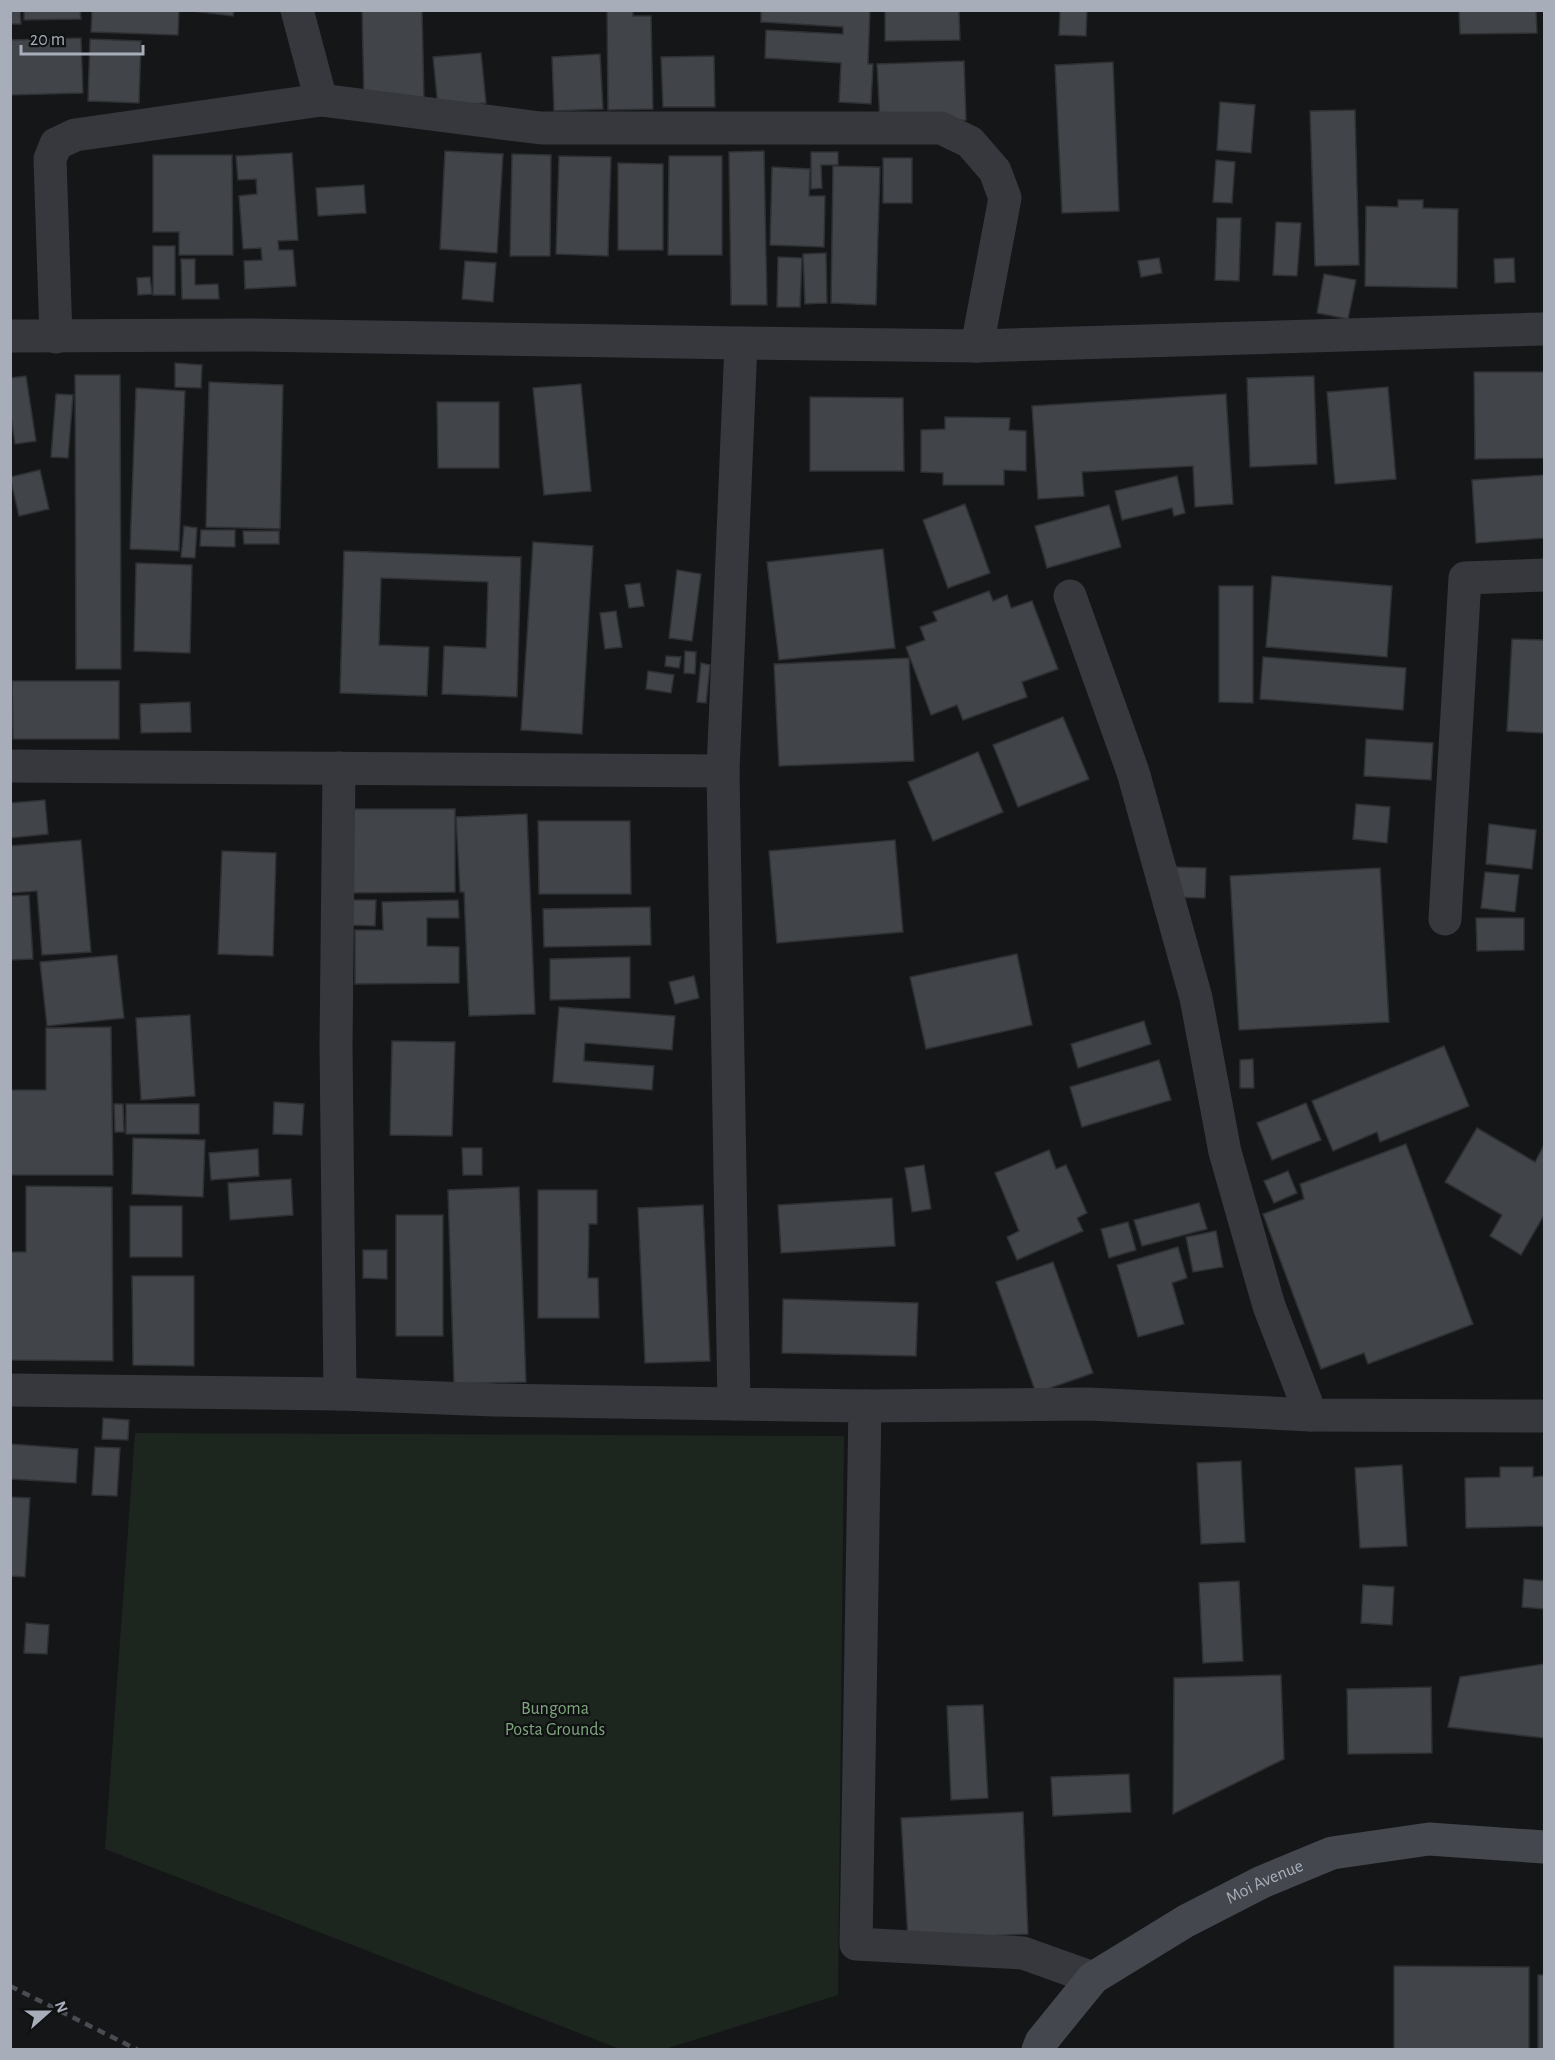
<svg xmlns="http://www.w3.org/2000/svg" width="1555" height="2060" font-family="'Alegreya Sans',sans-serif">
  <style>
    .green { fill: #1d261e }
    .building { fill: #414448; stroke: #2f3034; stroke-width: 1.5 }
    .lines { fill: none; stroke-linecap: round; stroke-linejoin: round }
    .street { stroke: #36383d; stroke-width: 33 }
    .secondary { stroke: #44474d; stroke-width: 33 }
    .rail { stroke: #494c52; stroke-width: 4.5; stroke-dasharray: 8 6; stroke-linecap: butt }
    .labels { text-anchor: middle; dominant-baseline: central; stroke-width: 4.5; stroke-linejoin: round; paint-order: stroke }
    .park-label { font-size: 18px; fill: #7ea57c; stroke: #101113 }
    .street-label { font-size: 18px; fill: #a7aeb9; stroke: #101113 }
  </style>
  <rect width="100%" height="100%" fill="#151618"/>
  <polygon class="green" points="135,1433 844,1436 838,1995 665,2049 620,2049 105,1849"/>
  <g class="building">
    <polygon points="10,10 20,10 21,24 10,24"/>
    <polygon points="24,10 80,10 81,19 24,20"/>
    <polygon points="92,10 179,10 178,35 91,32"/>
    <polygon points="184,10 234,10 233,16"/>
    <polygon points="362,10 422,10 424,99 364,100"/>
    <polygon points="607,10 633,10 633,16 651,16 653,109 608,110"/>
    <polygon points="761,10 870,10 868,64 873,64 871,104 839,102 841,63 765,58 766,30 843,34 843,27 761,22"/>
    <polygon points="885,10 959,10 960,40 885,41"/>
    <polygon points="1060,10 1087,10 1086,36 1059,35"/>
    <polygon points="1459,10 1536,10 1537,33 1460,34"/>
    <polygon points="81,38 83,93 10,95 10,40"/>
    <polygon points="90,39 141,41 139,103 88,101"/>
    <polygon points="481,53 486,103 438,107 433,57"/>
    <polygon points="600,54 603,109 554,111 552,57"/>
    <polygon points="714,56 715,107 663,107 661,57"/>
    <polygon points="964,61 966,120 880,123 877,64"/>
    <polygon points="1113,62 1119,211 1062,213 1055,65"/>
    <polygon points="1220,102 1255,105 1251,153 1217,150"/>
    <polygon points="1355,110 1359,265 1315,266 1310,111"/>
    <polygon points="445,151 503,154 497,253 440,249"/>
    <polygon points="764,151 767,305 731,305 729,152"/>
    <polygon points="811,152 838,152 838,165 821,165 822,188 811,189"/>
    <polygon points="292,153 298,240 278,241 279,250 293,250 296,286 245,289 244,261 262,260 261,248 243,249 239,196 257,194 256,179 238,180 236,156"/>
    <polygon points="512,154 551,155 550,256 510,256"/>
    <polygon points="153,155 232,155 233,255 179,255 179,232 153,232"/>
    <polygon points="559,156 611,157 608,256 556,254"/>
    <polygon points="669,156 722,156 722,255 668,255"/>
    <rect x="883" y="158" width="29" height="45"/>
    <polygon points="1216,160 1235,162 1232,203 1213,202"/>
    <polygon points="618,163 663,164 663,250 618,250"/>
    <polygon points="833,166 880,167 876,305 831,303"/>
    <polygon points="772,167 810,169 809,196 825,196 824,247 770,245"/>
    <polygon points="364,185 366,213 318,216 316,188"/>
    <polygon points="1398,200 1423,200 1423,208 1458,209 1457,288 1365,286 1366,206 1398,207"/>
    <polygon points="1217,218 1241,218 1239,281 1215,280"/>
    <polygon points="1276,222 1301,223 1297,276 1273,275"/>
    <rect x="153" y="246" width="22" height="49"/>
    <polygon points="826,253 827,303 805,304 803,254"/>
    <polygon points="778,257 802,258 800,307 777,307"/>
    <polygon points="1159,258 1162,273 1141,277 1138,261"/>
    <polygon points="1514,258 1515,282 1495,283 1494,259"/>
    <polygon points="181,259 195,259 195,285 218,284 219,299 182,299"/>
    <polygon points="465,261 496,263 493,302 462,299"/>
    <polygon points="1324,274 1356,280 1348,319 1317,313"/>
    <polygon points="150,277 152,294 138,295 137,278"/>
    <polygon points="175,363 202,365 201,388 175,387"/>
    <polygon points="1474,372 1544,372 1544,458 1475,459"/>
    <polygon points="75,375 120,375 121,669 76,669"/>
    <polygon points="26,376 36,441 15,444 10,410 10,378"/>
    <polygon points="1314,376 1317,464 1250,467 1247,378"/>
    <polygon points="209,382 283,385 280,529 206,527"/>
    <polygon points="581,384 591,491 544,495 533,388"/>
    <polygon points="1388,387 1396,479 1335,484 1327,392"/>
    <polygon points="136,388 185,391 179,551 130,549"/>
    <polygon points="56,394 73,395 68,458 51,457"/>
    <polygon points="1226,394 1233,504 1195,507 1193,466 1082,472 1084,496 1038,499 1032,406"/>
    <polygon points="810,397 903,398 904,471 810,471"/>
    <polygon points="437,402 499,402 499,468 438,468"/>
    <polygon points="945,417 1010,418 1009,430 1026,431 1026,471 1004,470 1004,485 943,485 943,473 921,472 921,430 945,429"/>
    <polygon points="40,470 49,509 19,516 10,477"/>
    <polygon points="1544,475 1544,538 1476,543 1472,480"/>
    <polygon points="1177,476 1185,513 1174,516 1172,508 1122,520 1115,491"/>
    <polygon points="965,504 990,573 948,588 923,520"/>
    <polygon points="1109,505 1121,547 1047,568 1035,526"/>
    <polygon points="184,526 197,528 195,558 181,557"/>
    <polygon points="201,530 235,530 235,547 200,546"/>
    <polygon points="243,531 279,531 279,544 244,544"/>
    <polygon points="533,542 593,546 582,734 521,730"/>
    <polygon points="883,549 895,648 779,660 767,562"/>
    <polygon points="344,551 521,557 517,697 442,694 444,646 486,648 488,582 381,578 379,645 429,647 427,696 340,693"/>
    <polygon points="136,563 192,565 190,653 134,651"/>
    <polygon points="677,570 701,574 692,641 669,638"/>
    <polygon points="1272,576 1392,586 1387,657 1266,647"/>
    <polygon points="640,583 644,606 629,608 625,585"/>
    <polygon points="1219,586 1253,586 1253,703 1219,702"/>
    <polygon points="989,591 993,601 1007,595 1011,608 1032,601 1058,669 1022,682 1027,697 963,720 957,705 931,715 906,647 925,640 920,627 937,621 933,612"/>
    <polygon points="616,611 622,647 605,649 600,613"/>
    <polygon points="1512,639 1544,640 1544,733 1507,731"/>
    <polygon points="685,651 696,652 695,674 684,673"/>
    <polygon points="666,656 681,657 679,668 665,666"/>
    <polygon points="1263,657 1406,668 1403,710 1260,699"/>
    <polygon points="909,658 914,761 779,766 774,664"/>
    <polygon points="701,663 710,665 706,703 697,702"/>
    <polygon points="648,671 674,675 671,693 646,689"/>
    <polygon points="12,681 119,681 119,739 13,739"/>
    <polygon points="190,702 191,732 141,733 140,704"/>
    <polygon points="1063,717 1089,779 1018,807 993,745"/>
    <polygon points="1366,739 1433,743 1431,780 1364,776"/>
    <polygon points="978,752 1003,812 933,841 908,782"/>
    <polygon points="45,800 48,834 10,838 10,803"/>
    <polygon points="1356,804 1390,807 1387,843 1353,839"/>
    <polygon points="348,809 455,809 455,892 348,893"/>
    <polygon points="527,814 535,1014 469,1016 464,892 460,892 456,817"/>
    <polygon points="538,821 630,821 631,894 539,894"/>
    <polygon points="1489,824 1536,830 1532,869 1486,864"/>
    <polygon points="81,840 91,952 42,955 37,891 10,893 10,846"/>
    <polygon points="895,840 903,932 777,943 769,851"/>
    <polygon points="222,851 276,853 273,956 218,954"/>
    <polygon points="1175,867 1206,868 1205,898 1173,897"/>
    <polygon points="1380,868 1389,1022 1239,1030 1230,876"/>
    <polygon points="1485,872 1519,875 1515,912 1481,908"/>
    <polygon points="29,895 33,959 10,960 10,896"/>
    <polygon points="347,900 376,900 375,926 347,925"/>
    <polygon points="458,900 459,918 427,918 427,946 459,947 459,983 355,984 355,930 383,930 382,902"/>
    <polygon points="650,907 651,945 544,947 543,909"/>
    <polygon points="1476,918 1524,918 1524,950 1477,951"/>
    <polygon points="1017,954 1032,1025 926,1049 910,977"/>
    <polygon points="117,955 124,1018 47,1026 40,962"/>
    <polygon points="630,957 630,998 550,1000 550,959"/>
    <polygon points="694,976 699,998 675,1004 669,982"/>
    <polygon points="559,1007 675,1016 672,1050 585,1043 584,1061 654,1066 652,1090 553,1082"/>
    <polygon points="190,1015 195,1096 141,1100 136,1018"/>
    <polygon points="1144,1021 1151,1044 1078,1068 1071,1044"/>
    <polygon points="111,1027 113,1175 10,1175 10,1090 46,1090 46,1028"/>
    <polygon points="392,1041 455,1042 452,1136 390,1135"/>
    <polygon points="1444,1046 1469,1106 1380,1142 1377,1132 1333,1151 1312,1101"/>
    <polygon points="1253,1059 1254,1088 1240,1088 1240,1060"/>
    <polygon points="1159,1060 1171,1100 1082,1127 1070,1087"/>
    <polygon points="274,1102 304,1104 302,1135 273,1134"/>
    <polygon points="1306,1103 1321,1140 1272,1160 1257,1123"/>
    <polygon points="114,1104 123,1104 124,1132 115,1132"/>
    <rect x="126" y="1104" width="73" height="30"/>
    <polygon points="1477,1128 1535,1162 1544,1145 1544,1215 1521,1255 1490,1236 1502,1215 1445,1182"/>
    <polygon points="133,1138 205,1140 203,1197 132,1194"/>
    <polygon points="1406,1144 1473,1324 1368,1364 1364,1353 1321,1369 1263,1214 1304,1199 1300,1184"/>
    <polygon points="462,1148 482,1148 482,1175 463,1175"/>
    <polygon points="258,1149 259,1176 211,1180 209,1153"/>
    <polygon points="1049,1150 1056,1169 1066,1165 1087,1213 1077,1218 1083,1231 1017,1260 1007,1237 1019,1231 995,1173"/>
    <polygon points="924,1165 931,1209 912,1212 905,1168"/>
    <polygon points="1288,1171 1297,1193 1274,1203 1264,1181"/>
    <polygon points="291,1179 293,1215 230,1220 228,1183"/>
    <polygon points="26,1186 112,1187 113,1361 11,1360 10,1252 26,1252"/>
    <polygon points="519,1187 526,1382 454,1384 448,1190"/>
    <polygon points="538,1190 597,1190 597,1224 589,1224 588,1278 598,1278 599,1318 538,1318"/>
    <polygon points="892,1198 895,1246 781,1253 778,1205"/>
    <polygon points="1199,1203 1207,1229 1142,1246 1134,1220"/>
    <polygon points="703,1205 710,1361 645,1363 638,1208"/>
    <rect x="130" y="1206" width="52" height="51"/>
    <rect x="396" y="1215" width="47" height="121"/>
    <polygon points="1128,1222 1136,1250 1109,1258 1101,1229"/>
    <polygon points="1216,1231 1223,1267 1193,1272 1186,1237"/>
    <polygon points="1178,1247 1187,1278 1172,1283 1184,1324 1138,1337 1117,1265"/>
    <polygon points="363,1250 387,1250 387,1279 363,1278"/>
    <polygon points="1053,1262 1093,1373 1036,1393 996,1282"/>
    <polygon points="132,1276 194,1276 194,1366 133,1365"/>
    <polygon points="783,1299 918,1303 916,1356 782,1353"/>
    <polygon points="103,1418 129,1420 128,1440 102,1439"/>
    <polygon points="10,1444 78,1449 76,1483 10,1479"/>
    <polygon points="95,1447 120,1448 117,1496 92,1495"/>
    <polygon points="1241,1461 1245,1542 1201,1544 1197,1463"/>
    <polygon points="1402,1465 1407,1546 1360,1548 1355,1468"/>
    <polygon points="1500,1467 1533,1467 1533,1477 1544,1476 1544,1526 1466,1528 1465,1478 1500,1477"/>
    <polygon points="10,1497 30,1498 25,1577 10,1576"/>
    <polygon points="1524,1579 1544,1581 1544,1609 1522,1607"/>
    <polygon points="1239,1581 1243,1661 1203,1663 1199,1583"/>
    <polygon points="1363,1585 1394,1587 1392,1625 1361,1623"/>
    <polygon points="26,1623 49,1625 47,1654 24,1653"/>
    <polygon points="1544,1664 1544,1738 1448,1727 1460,1677"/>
    <polygon points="1281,1675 1284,1759 1173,1814 1174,1678"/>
    <polygon points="1431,1687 1432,1753 1348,1754 1347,1689"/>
    <polygon points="983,1705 988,1798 951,1800 947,1706"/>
    <polygon points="1129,1774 1131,1812 1053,1816 1051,1777"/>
    <polygon points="1023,1812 1028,1934 908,1940 901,1818"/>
    <polygon points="1394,1966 1529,1967 1529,2050 1394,2050"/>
    <rect x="1538" y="1975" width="6" height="75"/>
  </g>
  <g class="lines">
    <g class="street">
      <polyline points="297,10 321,100"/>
      <polyline points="1544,329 977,346 741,343 723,771 734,1404 865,1406 1088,1404 1311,1415 1544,1416"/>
      <polyline points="10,336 252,335 741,343"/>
      <polyline points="56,337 50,159 56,144 75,135 321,100 541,128 941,128 970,142 995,171 1005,198 977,346"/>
      <polyline points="1070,596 1133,772 1196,998 1225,1152 1269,1306 1311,1415"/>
      <polyline points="10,766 723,771"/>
      <polyline points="339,768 336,1046 340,1394"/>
      <polyline points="1445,919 1465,578 1544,575"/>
      <polyline points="10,1390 340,1394 494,1400 734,1404"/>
      <polyline points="865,1406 856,1944 1023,1953 1093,1978"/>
    </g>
    <path class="secondary" id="s1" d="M1038,2050L1041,2042L1093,1978L1186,1921L1262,1882L1332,1853L1429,1839L1544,1847"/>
    <polyline class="rail" points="10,1986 138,2050"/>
  </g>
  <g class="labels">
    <g class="park-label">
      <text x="555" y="1709">Bungoma<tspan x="555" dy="21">Posta Grounds</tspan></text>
    </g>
    <g class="street-label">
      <text stroke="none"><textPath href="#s1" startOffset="288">Moi Avenue</textPath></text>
    </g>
  </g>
  <rect width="1555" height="2060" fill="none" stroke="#a7aeb9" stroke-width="24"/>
  <g transform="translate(48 2012) rotate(69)" stroke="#101113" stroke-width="4.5" paint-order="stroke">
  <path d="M0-4.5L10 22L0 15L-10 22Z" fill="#a7aeb9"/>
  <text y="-9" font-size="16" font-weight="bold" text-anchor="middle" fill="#a7aeb9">N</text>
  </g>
  <path d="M21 45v9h122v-9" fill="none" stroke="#a7aeb9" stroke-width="3"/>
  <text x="30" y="45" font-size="18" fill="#a7aeb9" stroke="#101113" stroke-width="4.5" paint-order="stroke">20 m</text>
</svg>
